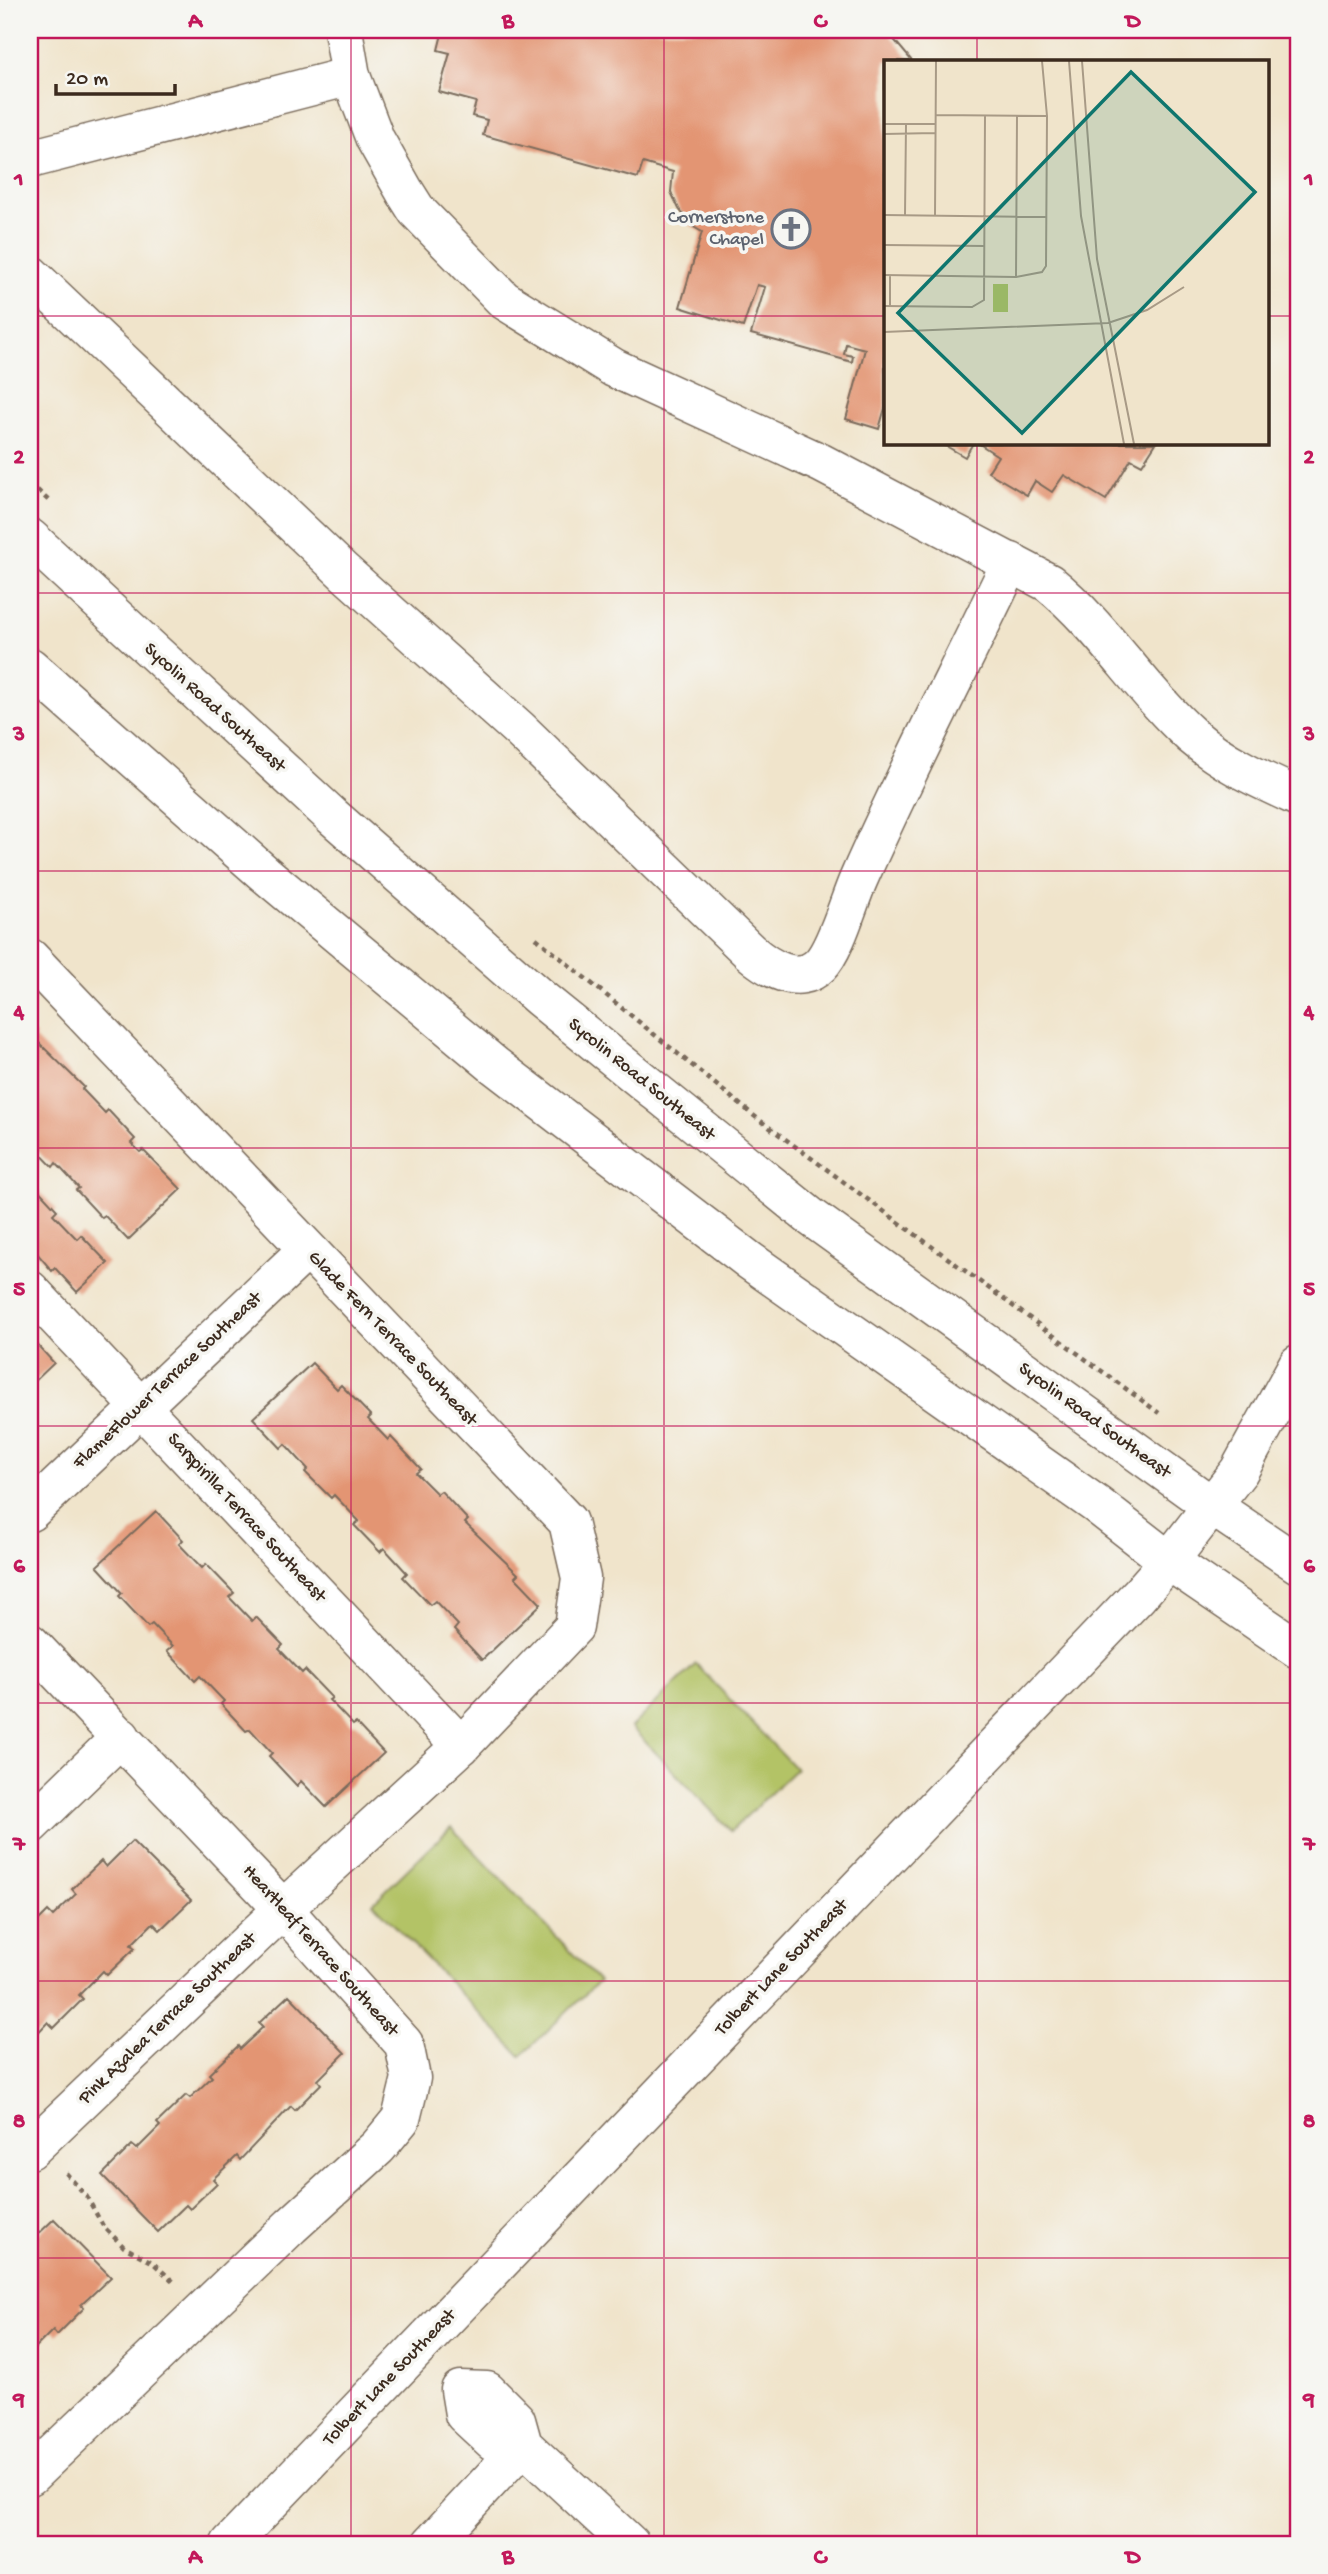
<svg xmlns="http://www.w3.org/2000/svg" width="1328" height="2574" font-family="'Gochi Hand',sans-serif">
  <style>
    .green { fill: #b3c366; stroke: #777642; stroke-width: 2 }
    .building { fill: #e39573 }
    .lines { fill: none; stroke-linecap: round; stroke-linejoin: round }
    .minor-casing { stroke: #7a6b5b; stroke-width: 41 }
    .major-casing { stroke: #7a6b5b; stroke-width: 41 }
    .path { stroke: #7a6b5b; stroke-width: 4.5; stroke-dasharray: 5 5; stroke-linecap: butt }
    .minor { stroke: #fff; stroke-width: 38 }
    .major { stroke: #fff; stroke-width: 38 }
    .grid { fill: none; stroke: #c2185b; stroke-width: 2; stroke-opacity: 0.55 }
    .labels { text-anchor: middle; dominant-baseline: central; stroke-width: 7; stroke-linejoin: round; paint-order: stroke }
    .worship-label { font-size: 19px; fill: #5b616d; stroke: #f6f6f2; text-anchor: end }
    .street-label { font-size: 19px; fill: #3b2a1e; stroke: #f6f6f2 }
    .inset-road { fill: none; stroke: #a89a86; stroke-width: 2 }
    .view { fill: #0f766e; fill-opacity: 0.15; stroke: #0f766e; stroke-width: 3.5 }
    .inset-edge { fill: none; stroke: #3b2a1e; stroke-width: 3.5 }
    .neatline { fill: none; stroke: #c2185b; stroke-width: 2.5 }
    .grid-label { font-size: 23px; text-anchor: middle; font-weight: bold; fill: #c2185b }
  </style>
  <rect width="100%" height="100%" fill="#f6f6f2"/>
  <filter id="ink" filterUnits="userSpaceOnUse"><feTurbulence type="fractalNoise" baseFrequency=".0143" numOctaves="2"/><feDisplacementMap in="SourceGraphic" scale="14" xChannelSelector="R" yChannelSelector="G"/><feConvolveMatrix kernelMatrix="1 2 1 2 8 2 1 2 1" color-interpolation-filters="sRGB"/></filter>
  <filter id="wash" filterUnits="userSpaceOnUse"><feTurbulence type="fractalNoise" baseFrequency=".00686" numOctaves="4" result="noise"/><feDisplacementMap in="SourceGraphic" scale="28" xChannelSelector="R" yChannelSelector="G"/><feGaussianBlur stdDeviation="1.57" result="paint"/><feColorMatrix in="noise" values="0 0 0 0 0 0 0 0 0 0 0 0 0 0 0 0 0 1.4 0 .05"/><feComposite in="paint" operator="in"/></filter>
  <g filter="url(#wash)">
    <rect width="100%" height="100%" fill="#f0e4cb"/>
    <g class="green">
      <polygon points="696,1664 796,1769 731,1831 631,1727"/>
      <polygon points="451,1827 599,1981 521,2056 373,1903"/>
    </g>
    <g id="blocks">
      <g class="building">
        <polygon points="443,30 886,30 912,61 885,61 885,408 879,429 846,419 865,349 846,344 844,354 853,356 852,362 751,334 765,287 757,285 743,327 680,307 702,232 692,226 679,209 671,192 673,172 643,163 638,178 483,135 487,120 472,116 476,102 439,92 450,53 438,50"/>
        <polygon points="941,443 973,443 965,457"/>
        <polygon points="978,443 1156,443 1142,465 1131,459 1106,500 1064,475 1052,492 1035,481 1027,495 988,472 998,456"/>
        <polygon points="30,1029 36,1036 34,1038 84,1087 82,1089 105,1113 108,1110 135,1139 131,1143 140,1152 143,1150 181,1189 128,1240 105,1216 102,1218 76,1190 79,1188 56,1163 53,1167 30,1143"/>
        <polygon points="32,1183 57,1210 53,1214 77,1239 81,1235 108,1263 77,1292 55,1268 52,1271 30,1245 30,1185"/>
        <polygon points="30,1331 33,1335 30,1337 54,1363 30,1386"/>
        <polygon points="312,1363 337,1389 341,1385 371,1416 368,1419 388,1440 391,1437 421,1469 416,1473 437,1494 441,1491 468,1520 465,1523 518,1574 515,1577 541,1604 482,1660 454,1630 458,1625 435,1601 430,1605 403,1577 407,1573 384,1548 380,1552 354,1525 359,1521 334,1495 331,1498 305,1472 308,1469 285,1444 281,1448 253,1418"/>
        <polygon points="156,1511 183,1540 179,1544 202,1568 206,1564 234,1593 229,1597 252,1621 256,1617 283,1645 279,1649 302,1673 305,1670 332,1698 329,1700 353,1725 356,1723 384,1753 326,1807 301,1781 297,1786 269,1756 272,1753 250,1729 246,1731 221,1704 224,1701 200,1676 195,1681 167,1651 173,1646 152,1624 148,1627 119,1596 122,1593 97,1566"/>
        <polygon points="132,1841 191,1900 160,1930 153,1923 131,1945 135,1948 107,1975 103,1971 79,1995 83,1999 54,2028 48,2022 30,2041 30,1929 48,1911 53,1916 76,1894 72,1889 101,1861 106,1867"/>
        <polygon points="289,1995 345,2053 318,2080 321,2084 295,2110 291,2106 240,2160 237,2156 213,2179 217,2183 190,2209 186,2205 158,2232 102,2175 132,2145 137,2149 160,2126 157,2123 186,2095 190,2098 212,2077 209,2074 238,2046 240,2049 263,2027 259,2023"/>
        <polygon points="54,2219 111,2277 81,2305 84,2308 57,2335 53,2330 30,2353 30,2242"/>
      </g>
    </g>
  </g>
  <g filter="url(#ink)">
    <use href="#blocks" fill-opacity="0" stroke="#7a6b5b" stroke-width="2"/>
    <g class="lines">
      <g class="minor-casing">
        <g id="minor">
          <path d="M343,30L351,76L375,139L405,192L417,211L504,300L614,368L821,463L1049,583C1103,627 1140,689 1192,736C1223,763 1261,780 1298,797"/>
          <polyline points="30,159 351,76"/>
          <path d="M30,274L344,572L519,729L749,951C767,967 798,987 820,965C836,949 849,900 859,878C906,771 961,667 1011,562"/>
          <polyline points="30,958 568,1522 581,1578 574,1627 461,1746 283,1909 30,2150"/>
          <polyline points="30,1290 461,1746"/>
          <polyline points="30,1512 307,1250"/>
          <polyline points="30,1643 283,1909 404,2044 411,2078 401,2119 378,2147 291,2226 30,2476"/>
          <polyline points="30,1825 121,1737"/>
          <polyline points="523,2445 493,2441 464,2414 460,2390 487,2391 516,2420 523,2445 630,2544"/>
          <polyline points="230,2544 1139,1595 1169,1561 1239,1471 1298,1364"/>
          <polyline points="431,2544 523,2445"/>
        </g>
      </g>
      <g class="major-casing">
        <g id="major">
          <polyline points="30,538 331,815 540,998 811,1217 1212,1506 1298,1564"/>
          <polyline points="30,667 265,874 494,1065 750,1261 1097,1505 1169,1561 1298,1649"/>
        </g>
      </g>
      <g class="path">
        <polyline points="30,483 51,503"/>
        <polyline points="536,938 758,1119 1159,1413"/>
        <polyline points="66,2173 87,2197 103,2226 124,2247 152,2262 174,2282"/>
      </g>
      <use href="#minor" class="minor"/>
      <use href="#major" class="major"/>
    </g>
  </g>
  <path class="grid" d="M351,30V2544M664,30V2544M977,30V61M30,316H885M1267,316H1298M977,443V2544M30,593H1298M30,871H1298M30,1148H1298M30,1426H1298M30,1703H1298M30,1981H1298M30,2258H1298"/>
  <defs>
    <g id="church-ring" transform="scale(2.0125)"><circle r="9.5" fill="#f6f6f2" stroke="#6b7280" stroke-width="1.5"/><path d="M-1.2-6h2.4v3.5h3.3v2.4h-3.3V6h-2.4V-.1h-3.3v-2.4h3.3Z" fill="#6b7280"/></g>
  </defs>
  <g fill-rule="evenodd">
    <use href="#church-ring" x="791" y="229"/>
  </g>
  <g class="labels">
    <g class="worship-label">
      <text x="764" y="218">Cornerstone<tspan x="764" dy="22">Chapel</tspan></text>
    </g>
    <g class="street-label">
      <text transform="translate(214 708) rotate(42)">Sycolin Road Southeast</text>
      <text transform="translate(641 1080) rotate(39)">Sycolin Road Southeast</text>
      <text transform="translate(392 1339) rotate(46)">Glade Fern Terrace Southeast</text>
      <text transform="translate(168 1381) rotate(-43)">FlameFlower Terrace Southeast</text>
      <text transform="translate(1094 1421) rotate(36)">Sycolin Road Southeast</text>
      <text transform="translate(246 1518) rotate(47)">Sarspirilla Terrace Southeast</text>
      <text transform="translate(320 1951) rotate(48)">Heartleaf Terrace Southeast</text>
      <text transform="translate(782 1968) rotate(-46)">Tolbert Lane Southeast</text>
      <text transform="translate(168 2019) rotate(-44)">Pink Azalea Terrace Southeast</text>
      <text transform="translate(390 2378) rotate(-46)">Tolbert Lane Southeast</text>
    </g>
  </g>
  <g transform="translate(884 60)">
    <rect width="385" height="385" fill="#f0e4cb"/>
    <path d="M109,224H124V252H109Z" fill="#b3c366"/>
    <path class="inset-road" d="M185,1L197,156L240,384M198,1L213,199L250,384M51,55L163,56M0,64H51M0,74L51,73M0,155L162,157M21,155L22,64M51,156L52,1M0,185L101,186M0,215L132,217L158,212L162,206L163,56L158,1M6,215V246M132,217L133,56M0,246L88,247L100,240L101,55M0,272L224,263L263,250L300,227"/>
    <path class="view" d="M247,12L371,132L138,373L14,253Z"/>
    <rect width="385" height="385" class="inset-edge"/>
  </g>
  <rect width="1328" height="2574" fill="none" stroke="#f6f6f2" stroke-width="77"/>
  <path d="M56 84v10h119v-10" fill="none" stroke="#3b2a1e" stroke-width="3.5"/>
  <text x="66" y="84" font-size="21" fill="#3b2a1e" stroke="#f6f6f2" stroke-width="5" paint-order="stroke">20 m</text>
  <rect x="38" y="38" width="1252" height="2498" class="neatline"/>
  <g class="grid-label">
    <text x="195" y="27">A</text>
    <text x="508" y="27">B</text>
    <text x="820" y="27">C</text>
    <text x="1133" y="27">D</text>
    <text x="19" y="185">1</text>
    <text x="1309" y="185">1</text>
    <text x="19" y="463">2</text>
    <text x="1309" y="463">2</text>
    <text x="19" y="740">3</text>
    <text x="1309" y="740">3</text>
    <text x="19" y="1018">4</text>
    <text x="1309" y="1018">4</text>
    <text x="19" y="1295">5</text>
    <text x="1309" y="1295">5</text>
    <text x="19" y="1572">6</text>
    <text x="1309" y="1572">6</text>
    <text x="19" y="1850">7</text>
    <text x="1309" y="1850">7</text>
    <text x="19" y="2127">8</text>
    <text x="1309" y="2127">8</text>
    <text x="19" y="2405">9</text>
    <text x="1309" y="2405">9</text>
    <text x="195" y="2563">A</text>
    <text x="508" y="2563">B</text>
    <text x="820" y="2563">C</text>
    <text x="1133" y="2563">D</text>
  </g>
</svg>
